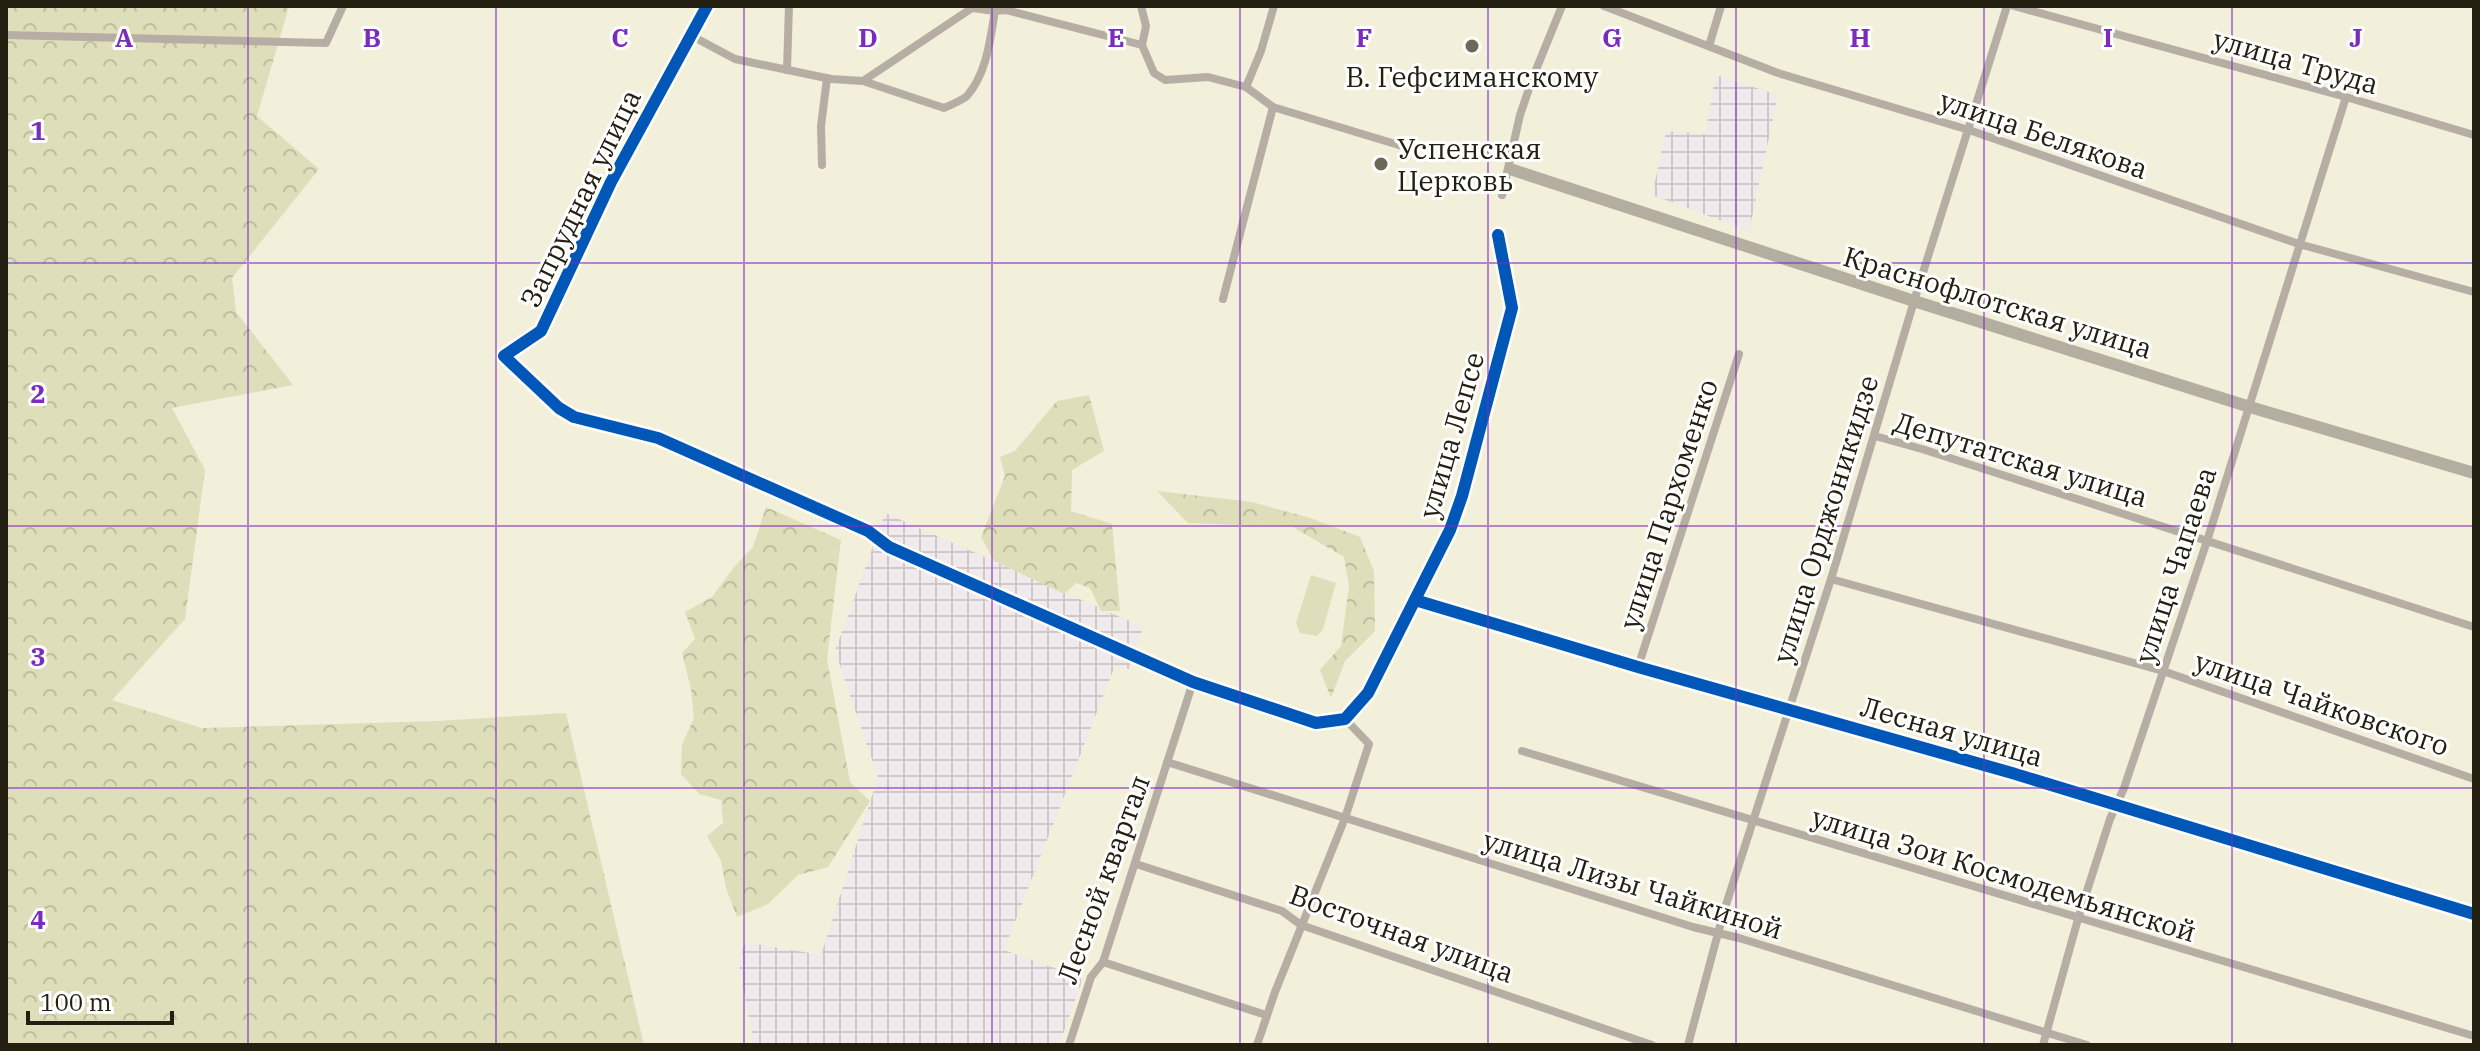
<svg xmlns="http://www.w3.org/2000/svg" width="2480" height="1051" font-family="'IBM Plex Serif',serif">
  <style>
    .industrial { fill: url(#industrial-grid) }
    .green { fill: #dedebb }
    .forest { fill: url(#forest-crowns) }
    .lines { fill: none; stroke-linecap: round; stroke-linejoin: round }
    .street { stroke: #b6aea4; stroke-width: 8 }
    .secondary { stroke: #b4aea1; stroke-width: 12 }
    .cycleway-casing { stroke: #fff; stroke-width: 17 }
    .cycleway { stroke: #0057b8; stroke-width: 12 }
    .grid { fill: none; stroke: #7b2cbf; stroke-width: 2; stroke-opacity: 0.55 }
    .poi-dot { fill: #6b6858; stroke: #fff; stroke-width: 3 }
    .labels { text-anchor: middle; dominant-baseline: central; stroke-width: 6; stroke-linejoin: round; paint-order: stroke }
    .street-label { font-size: 28px; fill: #232012; stroke: #fff }
    .poi-label { font-size: 28px; fill: #232012; stroke: #fff }
    .grid-label { font-size: 26px; text-anchor: middle; font-weight: bold; fill: #7b2cbf; stroke: #fff; stroke-width: 6; stroke-linejoin: round; paint-order: stroke }
  </style>
  <defs>
    <pattern id="industrial-grid" width="8" height="8" patternUnits="userSpaceOnUse" patternTransform="scale(2)"><rect width="8" height="8" fill="#f1eaec"/><path d="M0 4h8M4 0v8" fill="none" stroke="#cec8c9"/></pattern>
    <pattern id="forest-crowns" width="20" height="18" patternUnits="userSpaceOnUse" patternTransform="scale(2)"><rect width="20" height="18" fill="#dedebb"/><path d="M2 6a3 3 0 1 1 6 0M12 15a3 3 0 1 1 6 0" fill="none" stroke="#bebea0"/></pattern>
  </defs>
  <rect width="100%" height="100%" fill="#f2efda"/>
  <g class="industrial">
    <polygon points="1716,75 1778,95 1749,231 1652,195 1666,131 1705,134"/>
    <polygon points="885,513 1143,627 1129,669 1115,666 1004,950 1083,978 1059,1045 754,1045 739,964 745,942 821,955 878,777 835,651"/>
  </g>
  <polygon class="green" points="1311,575 1336,583 1323,629 1317,636 1300,633 1296,623"/>
  <g class="forest">
    <polygon points="6,6 289,6 257,116 319,169 232,278 236,312 293,385 172,408 205,470 185,619 112,700 202,728 436,721 566,713 644,1045 6,1045"/>
    <polygon points="1089,395 1104,451 1072,470 1071,511 1112,524 1120,611 1101,611 1090,588 1076,583 1064,594 994,561 981,537 1005,476 1000,457 1015,451 1057,401"/>
    <polygon points="1157,491 1252,502 1310,518 1360,537 1374,571 1375,631 1345,661 1331,698 1320,670 1341,646 1349,586 1344,557 1293,527 1188,523"/>
    <polygon points="766,507 841,540 827,659 850,782 870,801 828,867 798,875 768,904 737,917 726,888 721,861 707,836 723,823 721,800 699,794 681,774 682,745 694,718 691,689 682,653 695,639 685,612 712,597 735,566 753,547"/>
  </g>
  <g class="lines">
    <g class="street">
      <polyline points="707,6 611,182 541,331 504,356 559,408 574,417 658,438 868,531 889,547 1193,682 1316,723 1345,719 1368,693 1450,530 1462,496 1512,308 1498,235"/>
      <polyline points="1141,6 1146,26 1142,45"/>
      <polyline points="1604,6 1778,73 1969,130 2299,244 2474,292"/>
      <polyline points="2014,6 2346,97 2474,135"/>
      <polyline points="6,35 326,43 343,6"/>
      <polyline points="692,36 735,59 831,79 863,81 972,8 995,11 1006,10 1142,45 1154,73 1165,80 1208,77 1246,87 1261,51 1274,6"/>
      <polyline points="1709,46 1721,6"/>
      <polyline points="787,70 789,6"/>
      <path d="M863,81L944,108C952,104 961,101 967,96C987,73 990,40 995,11"/>
      <polyline points="1246,87 1273,107 1402,146"/>
      <polyline points="822,165 821,126 827,78"/>
      <polyline points="1502,195 1520,115 1533,77 1562,6"/>
      <polyline points="1223,299 1273,107"/>
      <polyline points="1875,436 1922,449 2474,627"/>
      <polyline points="1831,579 2163,671 2474,779"/>
      <polyline points="1415,600 1638,667 2012,773 2474,914"/>
      <polyline points="1638,667 1739,354"/>
      <polyline points="1522,751 2474,1036"/>
      <polyline points="1167,762 1693,927 1739,938 2087,1045"/>
      <polyline points="1136,864 1282,911 1301,925 1652,1045"/>
      <polyline points="1103,962 1266,1015"/>
      <polyline points="1069,1045 1091,977 1103,962 1193,682"/>
      <polyline points="1257,1045 1275,992 1345,818 1369,744 1345,719"/>
      <polyline points="1688,1045 1724,911 1831,579 1914,301 2007,6"/>
      <polyline points="2043,1045 2078,919 2110,819 2124,788 2207,541 2346,97"/>
    </g>
    <polyline class="secondary" points="1510,169 1914,301 2250,407 2474,473"/>
    <g class="cycleway-casing">
      <g id="cycleway">
        <polyline points="707,6 611,182 541,331 504,356 559,408 574,417 658,438 868,531 889,547 1193,682 1316,723 1345,719 1368,693 1450,530 1462,496 1512,308 1498,235"/>
        <polyline points="1415,600 1638,667 2012,773 2474,914"/>
      </g>
    </g>
    <use href="#cycleway" class="cycleway"/>
  </g>
  <path class="grid" d="M248,6V1045M496,6V1045M744,6V1045M992,6V1045M1240,6V1045M1488,6V1045M1736,6V1045M1984,6V1045M2232,6V1045M6,263H2474M6,526H2474M6,788H2474"/>
  <g class="poi-dot">
    <circle cx="1472" cy="46" r="8"/>
    <circle cx="1381" cy="164" r="8"/>
  </g>
  <g class="labels">
    <g class="street-label">
      <text transform="translate(2296 61) rotate(16)">улица Труда</text>
      <text transform="translate(2044 134) rotate(19)">улица Белякова</text>
      <text transform="translate(580 198) rotate(-64)">Запрудная улица</text>
      <text transform="translate(1998 302) rotate(17)">Краснофлотская улица</text>
      <text transform="translate(1451 435) rotate(-74)">улица Лепсе</text>
      <text transform="translate(2021 459) rotate(17)">Депутатская улица</text>
      <text transform="translate(1668 504) rotate(-72)">улица Пархоменко</text>
      <text transform="translate(1825 519) rotate(-73)">улица Орджоникидзе</text>
      <text transform="translate(2175 565) rotate(-72)">улица Чапаева</text>
      <text transform="translate(2322 703) rotate(19)">улица Чайковского</text>
      <text transform="translate(1952 731) rotate(16)">Лесная улица</text>
      <text transform="translate(2004 874) rotate(17)">улица Зои Космодемьянской</text>
      <text transform="translate(1103 879) rotate(-70)">Лесной квартал</text>
      <text transform="translate(1633 884) rotate(17)">улица Лизы Чайкиной</text>
      <text transform="translate(1402 933) rotate(20)">Восточная улица</text>
    </g>
    <g class="poi-label">
      <text x="1472" y="76">В. Гефсиманскому</text>
      <text x="1397" y="148" text-anchor="start">Успенская<tspan x="1397" dy="32">Церковь</tspan></text>
    </g>
  </g>
  <g class="grid-label">
    <text x="124" y="47">A</text>
    <text x="372" y="47">B</text>
    <text x="620" y="47">C</text>
    <text x="868" y="47">D</text>
    <text x="1116" y="47">E</text>
    <text x="1364" y="47">F</text>
    <text x="1612" y="47">G</text>
    <text x="1860" y="47">H</text>
    <text x="2108" y="47">I</text>
    <text x="2356" y="47">J</text>
    <text x="38" y="140">1</text>
    <text x="38" y="403">2</text>
    <text x="38" y="666">3</text>
    <text x="38" y="929">4</text>
  </g>
  <rect width="2480" height="1051" fill="none" stroke="#232012" stroke-width="16"/>
  <path d="M28 1011v12h144v-12" fill="none" stroke="#232012" stroke-width="4"/>
  <text x="40" y="1011" font-size="24" fill="#232012" stroke="#ffffff" stroke-width="6" paint-order="stroke">100 m</text>
</svg>
